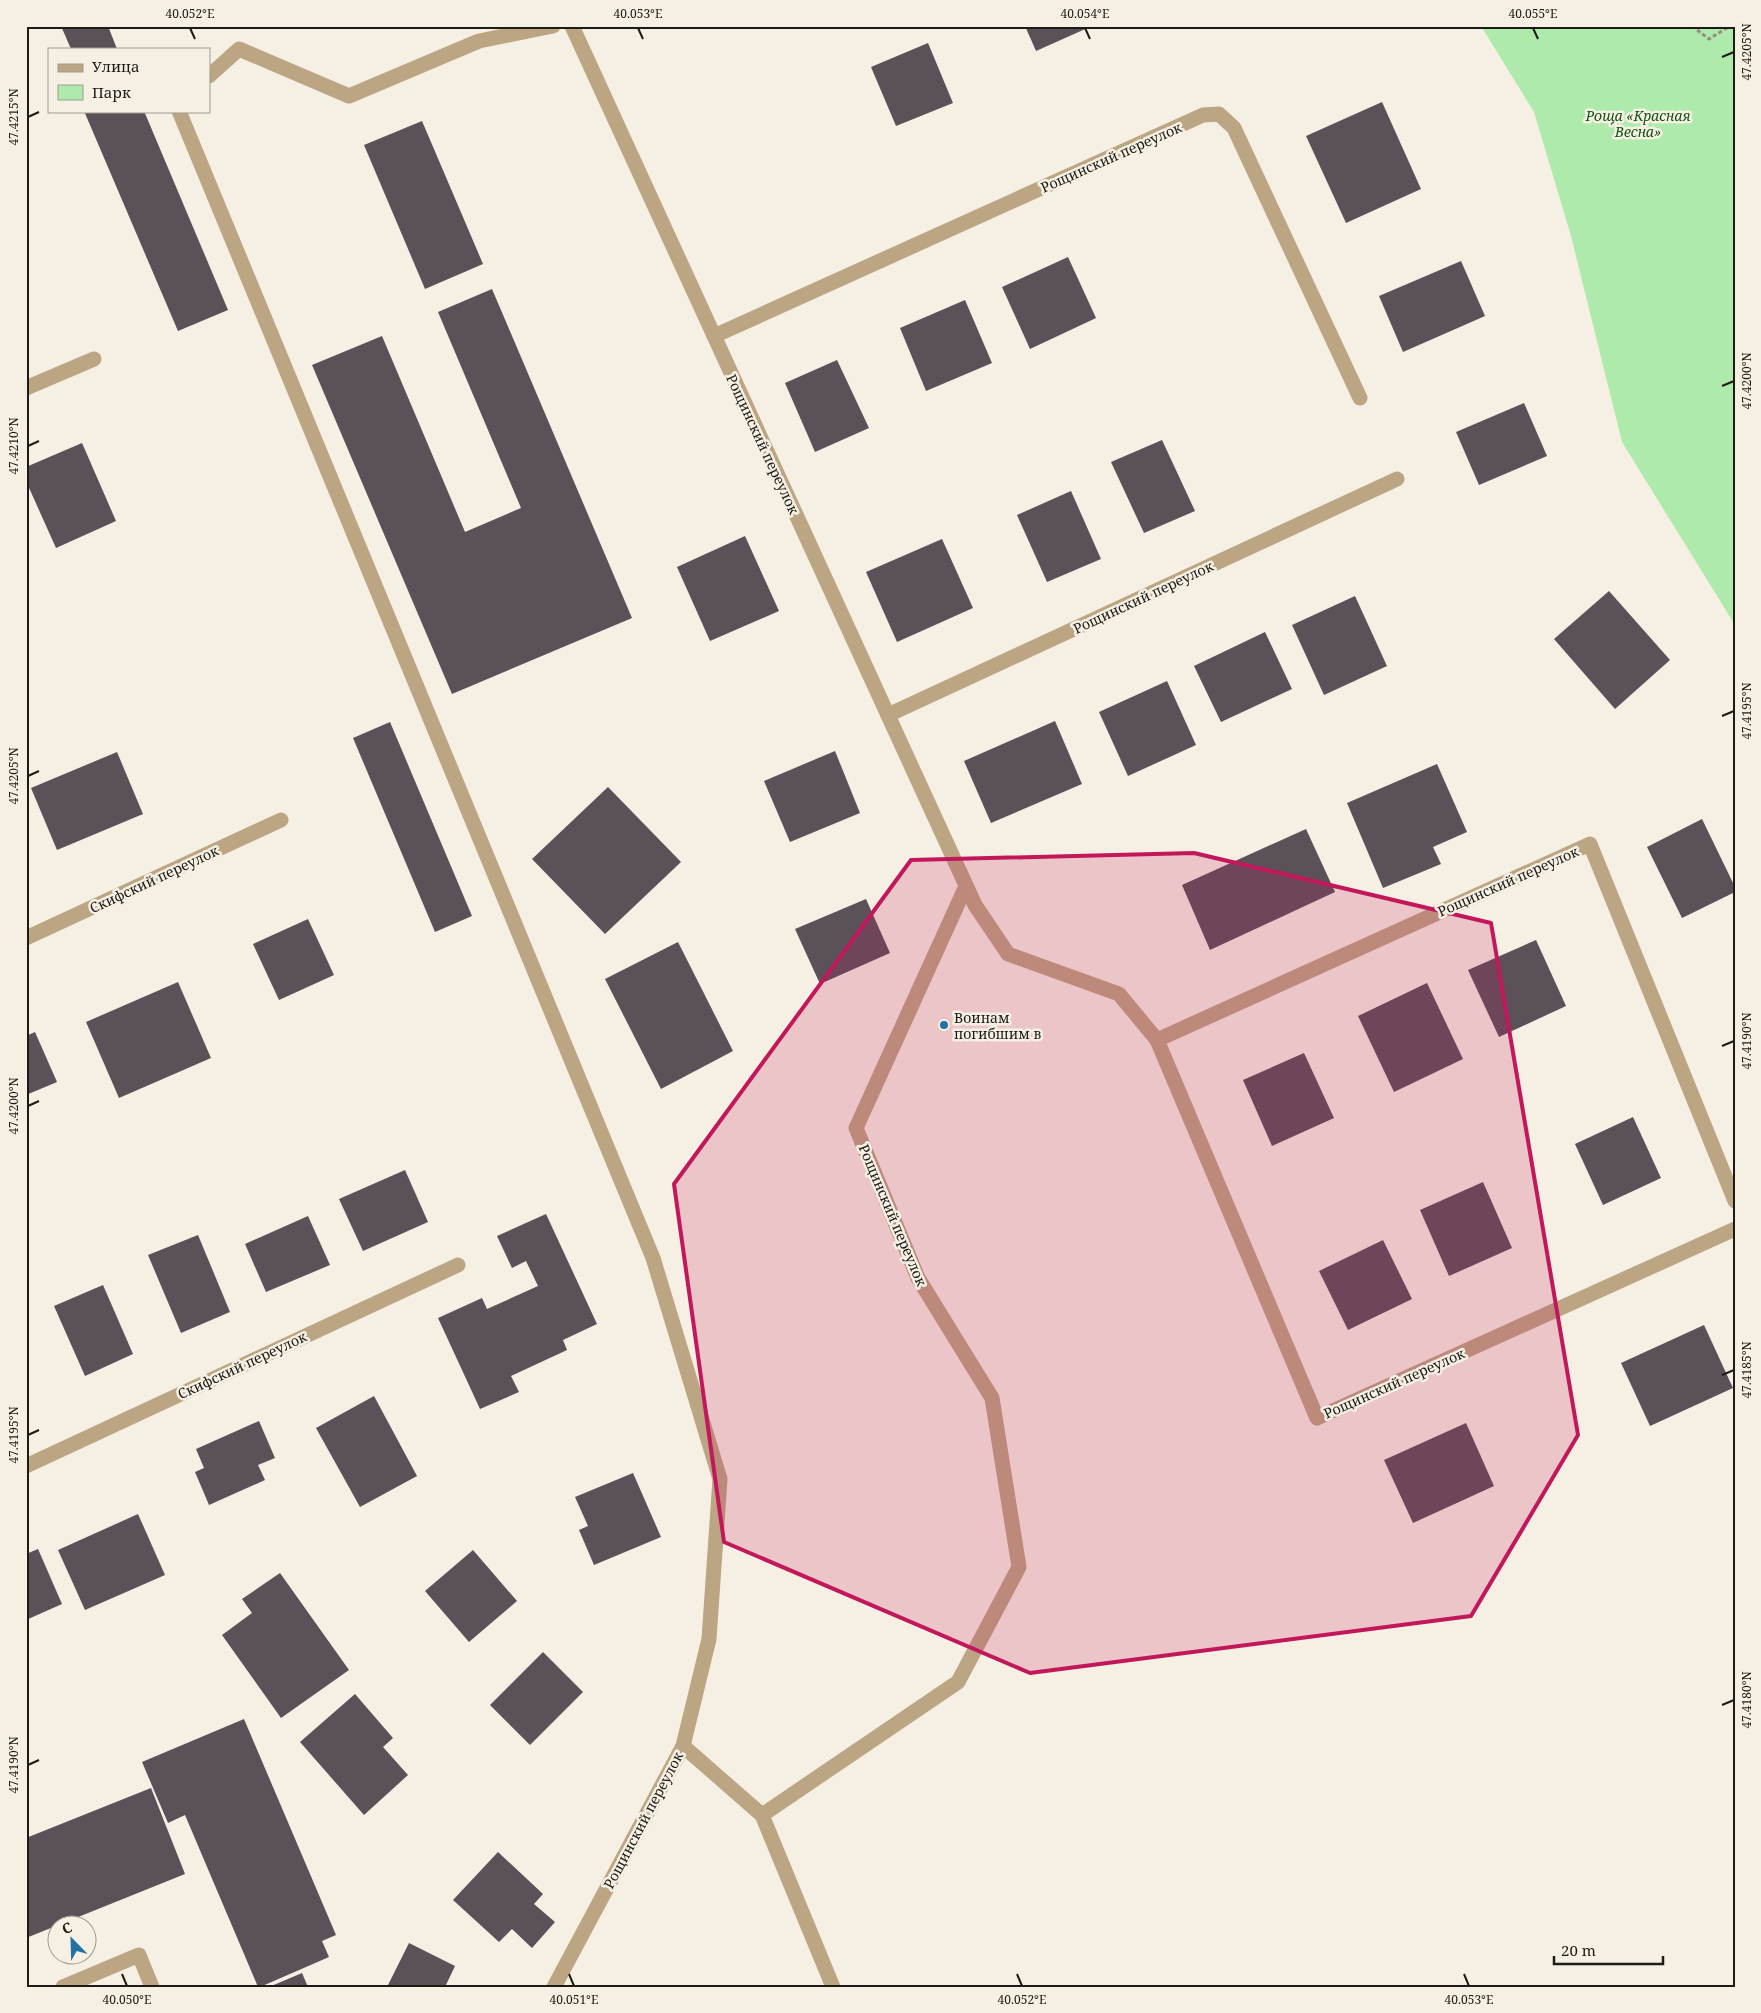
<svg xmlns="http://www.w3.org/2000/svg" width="1761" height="2013" font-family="'Noto Serif',serif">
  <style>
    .green { fill: #aeeaab }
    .building { fill: #5a5159 }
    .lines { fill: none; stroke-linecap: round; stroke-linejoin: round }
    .path { stroke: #918e84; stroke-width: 3; stroke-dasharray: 4 2.5; stroke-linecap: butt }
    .lane { stroke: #bba583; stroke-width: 15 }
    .street { stroke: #bba583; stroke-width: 15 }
    .marked { fill: #c2185b; fill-opacity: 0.2; stroke: #c2185b; stroke-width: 4; stroke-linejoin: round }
    .ticks { fill: none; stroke: #1c1b16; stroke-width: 2 }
    .poi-dot { fill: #2372a4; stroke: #f5f0e3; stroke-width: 2 }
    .labels { text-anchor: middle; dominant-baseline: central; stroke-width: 5; stroke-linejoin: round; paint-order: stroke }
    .park-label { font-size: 14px; font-style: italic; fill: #0f5412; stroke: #f5f0e3 }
    .street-label { font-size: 14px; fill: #1c1b16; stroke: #f5f0e3 }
    .poi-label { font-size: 14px; fill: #1c1b16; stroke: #f5f0e3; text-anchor: start }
    .neatline { fill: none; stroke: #1c1b16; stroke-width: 2 }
    .ticks-label { font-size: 12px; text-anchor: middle; fill: #1c1b16 }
  </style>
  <rect width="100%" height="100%" fill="#f5f0e3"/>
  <polygon class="green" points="1481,26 1735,26 1735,625 1622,442 1571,236 1534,112"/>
  <g class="building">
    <polygon points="61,26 108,26 117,49 71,49"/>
    <polygon points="1025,26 1092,26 1036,51"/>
    <polygon points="928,43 953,103 896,126 871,67"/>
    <polygon points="1382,102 1421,189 1346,223 1306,136"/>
    <polygon points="84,111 144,111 228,310 178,331"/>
    <polygon points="422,121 483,264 425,289 364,145"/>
    <polygon points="1068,257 1096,318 1030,349 1002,287"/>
    <polygon points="1461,261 1485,316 1403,352 1379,296"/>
    <polygon points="492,289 632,618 452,694 312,365 382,336 465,532 521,508 438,312"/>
    <polygon points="965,300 992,363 926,391 900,328"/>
    <polygon points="837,360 869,428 815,452 785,383"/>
    <polygon points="1524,403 1547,456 1479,485 1456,432"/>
    <polygon points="1162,440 1195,511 1144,533 1111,462"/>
    <polygon points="82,443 116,521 56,548 26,481 26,467"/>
    <polygon points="1071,491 1101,559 1047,582 1017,515"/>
    <polygon points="745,536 779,611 710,641 677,567"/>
    <polygon points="942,539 973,608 897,642 866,572"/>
    <polygon points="1609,591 1670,660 1615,709 1554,639"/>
    <polygon points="1355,596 1387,666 1324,695 1292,625"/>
    <polygon points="1265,632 1292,689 1221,722 1194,666"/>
    <polygon points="1167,681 1196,745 1128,776 1099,712"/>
    <polygon points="1055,721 1082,784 991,823 964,761"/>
    <polygon points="390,722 472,916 435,932 353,738"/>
    <polygon points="835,751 860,813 790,842 764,781"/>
    <polygon points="117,752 143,814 57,850 31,788"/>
    <polygon points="1437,764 1467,832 1433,847 1441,864 1383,888 1347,803"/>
    <polygon points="608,787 681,862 605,934 532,859"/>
    <polygon points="1702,819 1735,887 1735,892 1682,918 1647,847"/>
    <polygon points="1306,829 1335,892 1210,950 1182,885"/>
    <polygon points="866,899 890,953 820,984 795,929"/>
    <polygon points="308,919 334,975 279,1000 253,944"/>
    <polygon points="1536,940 1566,1006 1499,1037 1468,970"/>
    <polygon points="678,942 733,1051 661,1089 605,979"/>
    <polygon points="178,982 211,1058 119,1098 86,1022"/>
    <polygon points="1427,983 1463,1059 1394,1092 1358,1016"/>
    <polygon points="35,1032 57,1082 26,1095 26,1036"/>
    <polygon points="1304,1053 1334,1118 1272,1146 1243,1080"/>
    <polygon points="1633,1117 1661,1178 1603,1205 1575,1144"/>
    <polygon points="405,1170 428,1222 363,1251 339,1199"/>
    <polygon points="1483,1182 1512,1248 1449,1276 1420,1210"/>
    <polygon points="546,1214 597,1324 563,1340 567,1350 511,1376 519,1392 480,1409 438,1318 482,1298 487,1309 538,1286 526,1261 512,1268 497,1236"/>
    <polygon points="308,1216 330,1265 266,1292 245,1244"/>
    <polygon points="198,1235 230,1312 181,1333 148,1255"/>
    <polygon points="1383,1240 1412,1299 1348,1330 1319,1271"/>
    <polygon points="103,1285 133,1354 85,1376 54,1306"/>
    <polygon points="1704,1325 1733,1388 1650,1426 1621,1363"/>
    <polygon points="374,1396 417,1476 360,1507 316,1428"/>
    <polygon points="259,1421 275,1458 258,1465 265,1480 209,1505 195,1472 204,1468 196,1449"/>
    <polygon points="1466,1423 1494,1486 1413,1523 1384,1460"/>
    <polygon points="633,1473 661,1537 594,1565 579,1530 588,1526 575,1497"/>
    <polygon points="138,1514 165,1575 85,1610 58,1550"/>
    <polygon points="38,1549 62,1604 26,1620 26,1554"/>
    <polygon points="473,1550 517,1601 469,1642 425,1591"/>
    <polygon points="280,1573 349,1670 281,1718 222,1635 252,1613 242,1599"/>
    <polygon points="543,1652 583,1692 530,1745 490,1705"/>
    <polygon points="355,1694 393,1738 383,1747 408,1775 364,1815 300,1742"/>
    <polygon points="244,1719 336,1935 322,1941 329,1957 260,1987 258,1987 185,1815 168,1823 142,1762"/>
    <polygon points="151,1788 185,1874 26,1938 26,1838"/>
    <polygon points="498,1852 543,1894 534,1904 555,1922 532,1948 512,1929 499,1942 453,1900"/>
    <polygon points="409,1943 455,1966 445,1987 387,1987"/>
    <polygon points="302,1973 308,1987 269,1987"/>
  </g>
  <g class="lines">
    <polyline class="path" points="1692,26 1709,39 1730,26"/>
    <g class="lane">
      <polyline points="209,76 239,49 349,96 479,41 553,26"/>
      <polyline points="179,111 653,1258 720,1479 709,1639 683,1746"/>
      <polyline points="63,1987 139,1955 152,1987"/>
    </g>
    <g class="street">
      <polyline points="572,26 975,905 1008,954 1119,994 1157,1040 1317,1418 1735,1229"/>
      <polyline points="714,336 1203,115 1219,114 1234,128 1360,398"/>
      <polyline points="26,388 94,359"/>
      <polyline points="888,715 1397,479"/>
      <polyline points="26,938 281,820"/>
      <polyline points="1157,1040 1590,844 1735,1201"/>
      <polyline points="26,1466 458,1265"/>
      <polyline points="554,1987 683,1746 762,1815"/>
      <polyline points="833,1987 762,1815 958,1682 1019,1567 992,1398 918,1278 856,1128 966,886"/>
    </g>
  </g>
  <path class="marked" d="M1194,853L1491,923L1578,1435L1471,1616L1030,1673L724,1542L674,1184L911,860Z"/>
  <path class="ticks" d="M190,28L195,39M638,28L643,39M1085,28L1090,39M1533,28L1538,39M1722,57L1734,52M28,117L39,112M1722,386L1734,381M28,446L39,441M1722,716L1734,711M28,776L39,771M1722,1046L1734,1041M28,1106L39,1101M1722,1375L1734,1370M28,1435L39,1430M1722,1705L1734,1700M28,1765L39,1760M122,1974L127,1986M569,1974L574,1986M1017,1974L1022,1986M1464,1974L1469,1986"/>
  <circle class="poi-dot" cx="944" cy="1025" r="5"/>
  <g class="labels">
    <g class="park-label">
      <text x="1638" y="115">Роща «Красная<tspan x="1638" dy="16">Весна»</tspan></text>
    </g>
    <g class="street-label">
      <text transform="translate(1111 157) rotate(-24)">Рощинский переулок</text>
      <text transform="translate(763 444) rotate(65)">Рощинский переулок</text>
      <text transform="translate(1143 597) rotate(-25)">Рощинский переулок</text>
      <text transform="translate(154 879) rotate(-25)">Скифский переулок</text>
      <text transform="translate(1508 881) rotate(-24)">Рощинский переулок</text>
      <text transform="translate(893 1215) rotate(67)">Рощинский переулок</text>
      <text transform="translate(242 1365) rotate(-25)">Скифский переулок</text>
      <text transform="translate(1394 1383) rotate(-24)">Рощинский переулок</text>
      <text transform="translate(643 1820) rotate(-62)">Рощинский переулок</text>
    </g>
    <g class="poi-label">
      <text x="954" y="1017">Воинам<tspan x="954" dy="16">погибшим в</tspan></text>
    </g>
  </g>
  <rect width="1761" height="2013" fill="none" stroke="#f5f0e3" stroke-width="55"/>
  <rect x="48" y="48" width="162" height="65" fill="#f5f0e3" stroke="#9e9b91"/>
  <rect x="58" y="64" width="25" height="8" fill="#bba583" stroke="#9e9b91"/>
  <text x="92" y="72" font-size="15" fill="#1c1b16">Улица</text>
  <rect x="58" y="85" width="25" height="15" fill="#aeeaab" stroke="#9e9b91"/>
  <text x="92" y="98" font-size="15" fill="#1c1b16">Парк</text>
  <g transform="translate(72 1940) rotate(337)"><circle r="24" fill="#f5f0e3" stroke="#9e9b91"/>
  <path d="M0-4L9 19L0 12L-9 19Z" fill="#2372a4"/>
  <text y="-8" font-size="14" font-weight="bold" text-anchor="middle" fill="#1c1b16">С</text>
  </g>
  <path d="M1554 1956v8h109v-8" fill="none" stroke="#1c1b16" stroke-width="2.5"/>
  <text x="1561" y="1956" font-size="15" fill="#1c1b16" stroke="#f5f0e3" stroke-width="4" paint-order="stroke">20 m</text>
  <rect x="28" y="28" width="1706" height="1958" class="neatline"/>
  <g class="ticks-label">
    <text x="190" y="18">40.052°E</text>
    <text x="638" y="18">40.053°E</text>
    <text x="1085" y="18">40.054°E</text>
    <text x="1533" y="18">40.055°E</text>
    <text transform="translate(1747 52) rotate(-90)" y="4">47.4205°N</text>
    <text transform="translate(14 117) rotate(-90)" y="4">47.4215°N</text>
    <text transform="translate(1747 381) rotate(-90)" y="4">47.4200°N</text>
    <text transform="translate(14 446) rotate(-90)" y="4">47.4210°N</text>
    <text transform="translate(1747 711) rotate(-90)" y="4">47.4195°N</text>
    <text transform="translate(14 776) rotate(-90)" y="4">47.4205°N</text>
    <text transform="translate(1747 1041) rotate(-90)" y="4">47.4190°N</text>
    <text transform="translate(14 1106) rotate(-90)" y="4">47.4200°N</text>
    <text transform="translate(1747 1370) rotate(-90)" y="4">47.4185°N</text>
    <text transform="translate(14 1435) rotate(-90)" y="4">47.4195°N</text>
    <text transform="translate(1747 1700) rotate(-90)" y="4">47.4180°N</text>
    <text transform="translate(14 1765) rotate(-90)" y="4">47.4190°N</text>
    <text x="127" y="2004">40.050°E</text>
    <text x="574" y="2004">40.051°E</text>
    <text x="1022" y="2004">40.052°E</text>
    <text x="1469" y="2004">40.053°E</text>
  </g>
</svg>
